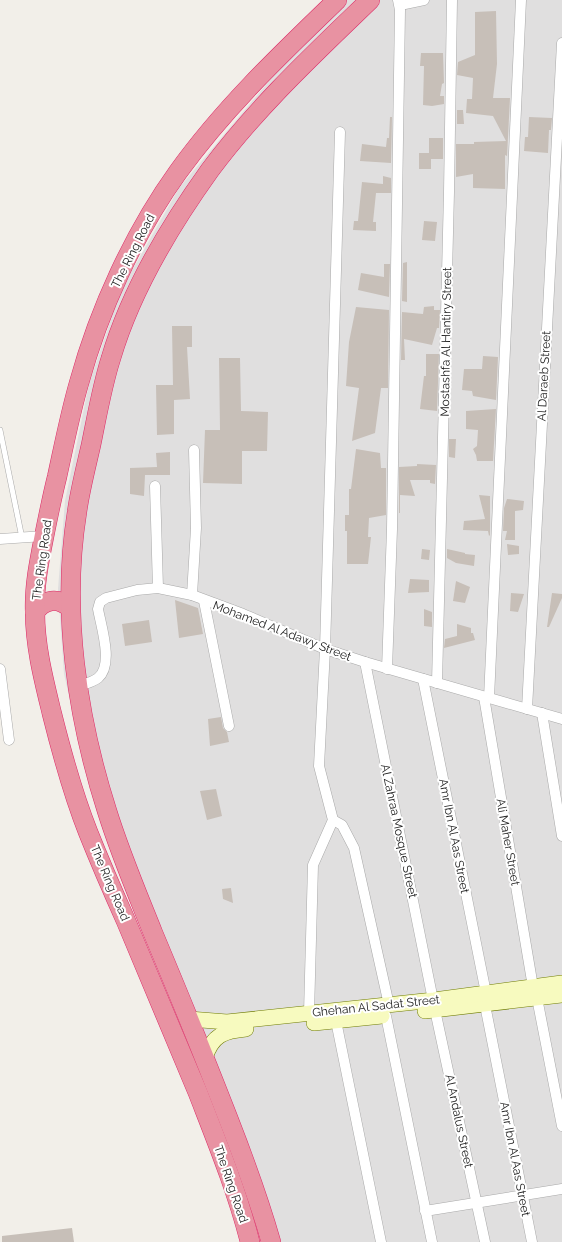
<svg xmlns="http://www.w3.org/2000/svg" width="562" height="1242" font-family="Raleway,sans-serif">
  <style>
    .residential { fill: #e0dfdf }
    .building { fill: #c7bfb8 }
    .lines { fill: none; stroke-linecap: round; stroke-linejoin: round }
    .lane-casing { stroke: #a9a9a9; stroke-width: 6 }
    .street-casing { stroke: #a9a9a9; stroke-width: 11 }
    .secondary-casing { stroke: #707d05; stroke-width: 16 }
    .highway-casing { stroke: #dc2a67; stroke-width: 20 }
    .lane { stroke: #fff; stroke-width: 5 }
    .street { stroke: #fff; stroke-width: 10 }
    .secondary { stroke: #f7fabf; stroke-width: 15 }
    .highway { stroke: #e892a2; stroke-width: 19 }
    .labels { text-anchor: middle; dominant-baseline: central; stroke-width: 4; stroke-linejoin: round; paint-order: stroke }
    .street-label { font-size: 12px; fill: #222; stroke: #fff }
  </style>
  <rect width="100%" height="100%" fill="#f2efe9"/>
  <polygon class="residential" points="347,0 562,0 562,1242 267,1242 75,722 64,674 58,589 65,501 89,384 121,290 179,188 296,49"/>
  <g class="building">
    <polygon points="496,11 497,64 493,98 510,98 507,156 505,155 505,189 473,188 473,174 456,177 456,144 474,144 474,142 506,141 493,116 466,113 467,99 472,99 473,78 457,75 458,62 475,55 475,12"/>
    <polygon points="421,53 443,53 444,83 442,84 440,96 444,96 444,104 432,106 423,105 424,66 420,66"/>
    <polygon points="457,110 463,110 464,124 457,124"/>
    <polygon points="390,117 392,117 391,163 360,161 362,144 386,147 387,138 389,138"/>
    <polygon points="529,117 552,118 551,130 549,130 548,153 524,151 525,137 528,137"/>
    <polygon points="429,138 443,138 443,159 431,159 431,169 419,169 419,153 429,153"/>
    <polygon points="383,176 391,178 391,193 376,193 373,222 376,222 376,231 353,230 354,221 358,221 362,182 383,184"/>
    <polygon points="424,221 437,222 435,241 422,240"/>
    <polygon points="407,262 407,302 402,301 403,263"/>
    <polygon points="384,264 390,264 389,297 358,290 361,273 384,277"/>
    <polygon points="434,306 434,310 440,310 439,328 437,328 432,345 404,339 405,360 401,360 402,312 423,314 424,307"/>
    <polygon points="356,307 389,310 388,388 381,388 375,433 352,441 359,388 346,386 349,342"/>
    <polygon points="172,326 192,326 192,347 187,347 190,399 174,400 174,434 157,435 156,385 173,385"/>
    <polygon points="426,354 439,354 437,411 420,409 424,376 426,376"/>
    <polygon points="483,356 498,357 496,400 473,396 472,391 462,390 464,369 482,369"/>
    <polygon points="219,358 240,358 241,411 268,412 267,451 242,451 242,484 203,483 205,430 220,430"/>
    <polygon points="496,409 493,461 477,461 476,455 473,449 477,446 478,430 466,429 466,411"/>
    <polygon points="449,439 456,439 455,458 449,457"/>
    <polygon points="356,449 380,453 381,468 386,468 386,515 369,518 368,537 371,537 368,564 347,564 347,531 345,531 345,515 349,515 349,489 351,489"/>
    <polygon points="170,452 170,475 145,475 144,496 130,494 130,468 157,467 156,453"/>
    <polygon points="417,464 436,465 435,484 430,483 430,480 410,480 415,496 400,495 400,513 399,513 399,467 417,466"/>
    <polygon points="479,495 490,496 490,535 489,536 488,531 463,530 464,521 485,519"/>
    <polygon points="507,499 524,501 523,510 515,511 515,540 505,540 507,531 503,531 504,508"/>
    <polygon points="507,544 519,546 519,554 508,555"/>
    <polygon points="422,549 430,550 429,560 421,559"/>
    <polygon points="447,549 465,553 465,554 475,555 474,566 456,563 447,558"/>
    <polygon points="410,579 429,580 429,592 408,593"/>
    <polygon points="456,581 470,587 465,603 453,601"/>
    <polygon points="511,593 524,594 518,612 510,611"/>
    <polygon points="552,593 562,594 562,598 549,627 547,627"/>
    <polygon points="175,600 198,608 203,634 179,638"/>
    <polygon points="424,609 432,612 432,627 424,626"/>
    <polygon points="149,620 152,642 125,646 122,624"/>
    <polygon points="457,624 471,628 471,633 473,633 475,640 444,648 445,639 457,636"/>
    <polygon points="221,717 223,728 227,732 229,742 210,746 208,719"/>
    <polygon points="216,789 222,816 207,820 200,791"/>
    <polygon points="231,888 233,903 223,899 222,889"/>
    <polygon points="72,1228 74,1242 2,1242 2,1236"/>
  </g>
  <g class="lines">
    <g class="lane-casing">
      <polyline id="lane" points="0,430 22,538"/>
    </g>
    <g class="street-casing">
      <g id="street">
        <polyline points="400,5 424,0"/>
        <polyline points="155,486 158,588"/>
        <polyline points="0,539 44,536"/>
        <polyline points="192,595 196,528 194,450"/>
        <polyline points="204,601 229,726"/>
        <polyline points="365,662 435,1010 485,1242"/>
        <polyline points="0,669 9,740"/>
        <polyline points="387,669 392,529 400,10 398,0"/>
        <polyline points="423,679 486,993"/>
        <polyline points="437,683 449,192 452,0"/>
        <path d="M78,686C85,684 93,682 98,678C114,665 101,626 98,609L100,602L106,598L137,590L158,588L192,595L243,614L325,649L365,662L562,719"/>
        <polyline points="484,697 533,987"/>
        <polyline points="489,698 521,0"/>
        <polyline points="527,709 562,43"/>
        <polyline points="542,713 562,836"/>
        <polyline points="333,820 342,825 354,848 389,1005"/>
        <polyline points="537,998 562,1126"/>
        <polyline points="485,1005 532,1242"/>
        <polyline points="309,1013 313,865 333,820 319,766 325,649 340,132"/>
        <polyline points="386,1016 432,1242"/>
        <polyline points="336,1021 381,1242"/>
        <polyline points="425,1211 562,1189"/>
      </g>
    </g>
    <g class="secondary-casing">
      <g id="secondary">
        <polyline points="425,1011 562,995"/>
        <polyline points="189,1019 227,1022 434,1000 562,983"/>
        <polyline points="314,1023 382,1016"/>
        <path d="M205,1058C212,1035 224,1031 246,1029"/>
      </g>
    </g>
    <g class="highway-casing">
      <g id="highway">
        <path d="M35,612C44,599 58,597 70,608"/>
        <path d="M250,1242C237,1191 217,1142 198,1093C174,1035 150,978 126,921C113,892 100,862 88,832C73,794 62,754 52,714C44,681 35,647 35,612C34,587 39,562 44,537C48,517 52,497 57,477C64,445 70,414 79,383C99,310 134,233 178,172C224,108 281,54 337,0"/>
        <path d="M271,1242C259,1200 244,1159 228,1118C204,1056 179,995 153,933C137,893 120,853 107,811C77,717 61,611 77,512C80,490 86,467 91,445C97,416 102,386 111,358C131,290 169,227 210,170C257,107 314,54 370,0"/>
      </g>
    </g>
    <use href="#lane" class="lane"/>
    <use href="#street" class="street"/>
    <use href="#secondary" class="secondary"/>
    <use href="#highway" class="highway"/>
  </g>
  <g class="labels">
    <g class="street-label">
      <text transform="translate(133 251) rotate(-63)">The Ring Road</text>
      <text transform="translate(446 342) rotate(-89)">Mostashfa Al Hantiry Street</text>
      <text transform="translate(544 376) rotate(-87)">Al Daraeb Street</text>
      <text transform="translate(42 560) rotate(-82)">The Ring Road</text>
      <text transform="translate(282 631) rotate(21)">Mohamed Al Adawy Street</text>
      <text transform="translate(399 831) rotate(78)">Al Zahraa Mosque Street</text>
      <text transform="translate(454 836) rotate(79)">Amr Ibn Al Aas Street</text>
      <text transform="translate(508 842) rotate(80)">Ali Maher Street</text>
      <text transform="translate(110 883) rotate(67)">The Ring Road</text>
      <text transform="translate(376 1006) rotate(-6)">Ghehan Al Sadat Street</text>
      <text transform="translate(459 1121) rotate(78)">Al Andalus Street</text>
      <text transform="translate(515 1159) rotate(79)">Amr Ibn Al Aas Street</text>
      <text transform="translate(231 1184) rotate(71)">The Ring Road</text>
    </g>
  </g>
</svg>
